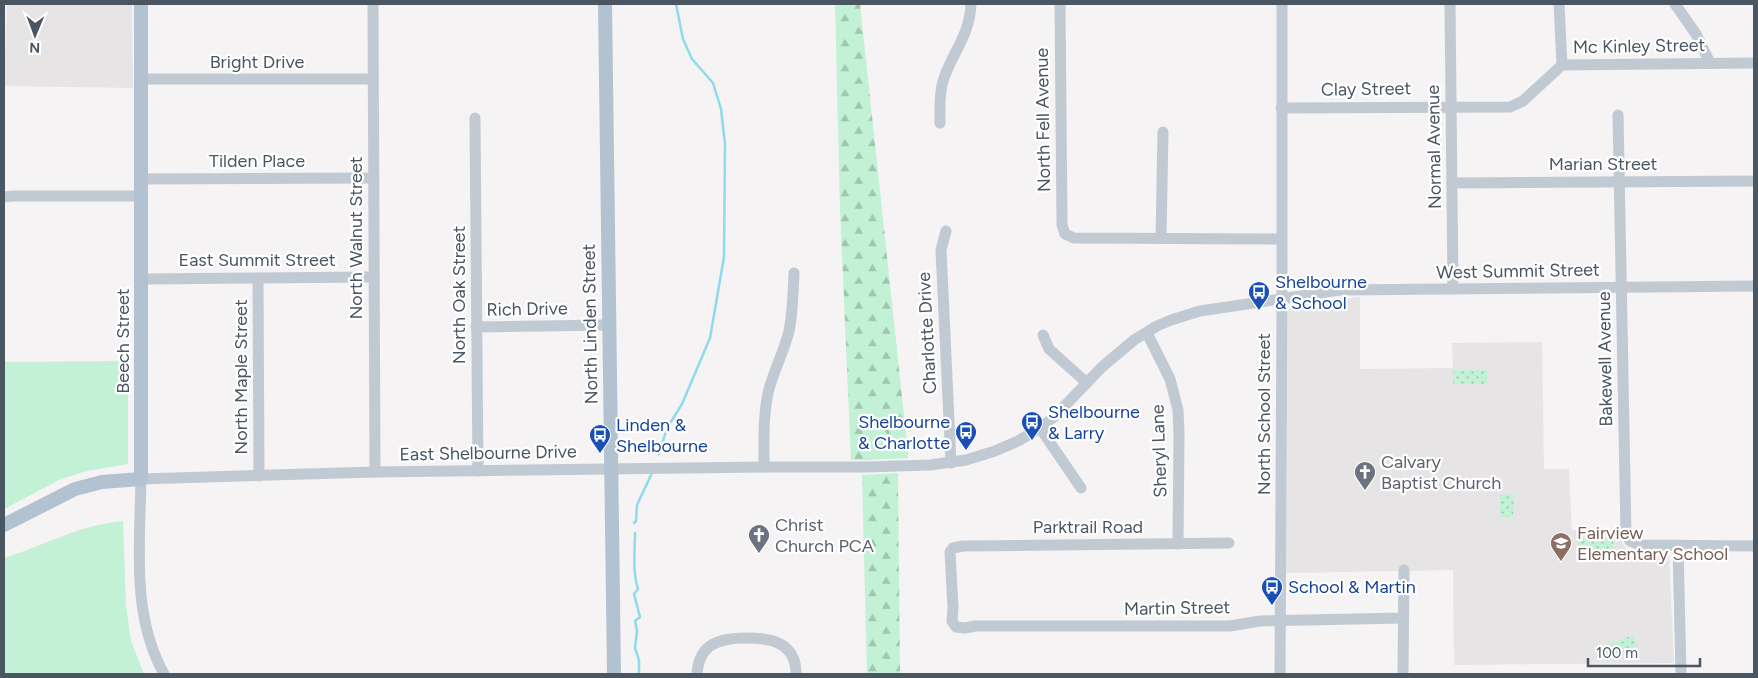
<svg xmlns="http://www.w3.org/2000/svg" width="1758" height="678" font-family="Figtree,sans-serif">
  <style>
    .education { fill: #e6e4e5 }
    .grass { fill: #c3f1d5 }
    .forest { fill: url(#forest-firs) }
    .park { fill: url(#park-dots) }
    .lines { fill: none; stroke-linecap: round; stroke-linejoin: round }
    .stream { stroke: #90daee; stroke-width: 2.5 }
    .minor { stroke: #c1cad2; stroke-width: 11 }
    .major { stroke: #b3c2d1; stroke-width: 14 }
    .labels { text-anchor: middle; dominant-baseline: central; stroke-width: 4.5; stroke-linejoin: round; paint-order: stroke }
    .street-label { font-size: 18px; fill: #4a5661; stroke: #fff }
    .transit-label { font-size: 18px; fill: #164399; stroke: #fff; text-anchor: start }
    .worship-label { font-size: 18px; fill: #5b616d; stroke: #fff; text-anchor: start }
    .education-label { font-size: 18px; fill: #785e54; stroke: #fff; text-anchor: start }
  </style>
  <defs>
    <pattern id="forest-firs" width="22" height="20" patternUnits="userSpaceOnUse" patternTransform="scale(1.25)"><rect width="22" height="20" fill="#c3f1d5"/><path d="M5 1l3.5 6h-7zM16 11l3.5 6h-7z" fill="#a0c6b0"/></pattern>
    <pattern id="park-dots" width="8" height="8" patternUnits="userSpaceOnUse" patternTransform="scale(1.25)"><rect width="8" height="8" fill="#c3f1d5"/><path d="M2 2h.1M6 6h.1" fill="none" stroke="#a0c6b0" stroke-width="1.8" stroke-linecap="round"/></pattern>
  </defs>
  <rect width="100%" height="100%" fill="#f5f3f3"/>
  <g class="education">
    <polygon points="7,4 132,4 133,88 4,86"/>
    <polygon points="1360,297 1360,369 1453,368 1452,343 1542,342 1544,469 1569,469 1572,530 1618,531 1620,539 1629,554 1669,554 1674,663 1454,665 1453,570 1286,573 1288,310 1294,305"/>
  </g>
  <g class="grass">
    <polygon points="128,361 128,464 87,471 61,479 4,509 4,362"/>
    <polygon points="879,423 884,427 892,453 908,453 908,458 867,460 865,430"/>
    <path d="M123,521L126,606L131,641L144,674H4V558C43,546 82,524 123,521Z"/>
  </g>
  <g class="forest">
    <polygon points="835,4 860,4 908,453 892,453 884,427 879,423 866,430 867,460 851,460 840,209"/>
    <polygon points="898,473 900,674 867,674 862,475"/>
  </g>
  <g class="park">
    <rect x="1453" y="370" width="34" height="14"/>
    <polygon points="1514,494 1513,517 1500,517 1500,495"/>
    <polygon points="1578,538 1613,539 1614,553 1593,553 1593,550 1578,550"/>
    <polygon points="1633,635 1637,646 1607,659 1602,648"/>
  </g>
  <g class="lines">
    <g class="stream">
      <polyline points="659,454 667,428 682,404 710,338 724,257 725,144 721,109 713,83 692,59 683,39 676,4"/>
      <polyline points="634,523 636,521 637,505 651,475"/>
      <path d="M635,533C635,552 632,570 638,589L634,594L640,617L635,621L637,631L635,648L639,660V674"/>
    </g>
    <g class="minor">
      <polyline points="373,4 375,472"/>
      <polyline points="1060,4 1062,225 1065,234 1074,238 1281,239"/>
      <polyline points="1450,4 1453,289"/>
      <polyline points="1559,4 1562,65"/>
      <polyline points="1675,4 1696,34 1710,63"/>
      <polyline points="141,79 373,79"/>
      <polyline points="1281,108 1510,107 1523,101 1562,65 1754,63"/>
      <polyline points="1618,115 1626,534 1630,541 1640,545 1754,546"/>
      <polyline points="475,118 478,471"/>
      <path d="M940,123C940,109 939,94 943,81C952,53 970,35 971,4"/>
      <polyline points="141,179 373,178"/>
      <polyline points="1452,183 1754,181"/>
      <polyline points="4,197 13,196 141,196"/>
      <polyline points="946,231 941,250 951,463"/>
      <polyline points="1161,238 1163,132"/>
      <polyline points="258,278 259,476"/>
      <polyline points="141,279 374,277"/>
      <polyline points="476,327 608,325"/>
      <polyline points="1147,333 1170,379 1178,410 1179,435 1178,544"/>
      <polyline points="1043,335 1049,349 1087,383"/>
      <polyline points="1040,428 1081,488"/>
      <path d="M764,467C764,442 763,418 768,393C773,372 784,352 789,331C793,312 793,292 794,273"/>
      <polyline points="1229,543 963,546 953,548 950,552 953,608 952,621 956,627 965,628 975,626 1230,626 1260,621 1403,618"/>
      <polyline points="1678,546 1681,674"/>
      <path d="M164,674C131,615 140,544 141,479L375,472L764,467H866L930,465L966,460L995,451L1018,441L1040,428L1054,417L1102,367L1134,340L1157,326L1171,320L1200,311L1340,290L1754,286"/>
      <path d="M697,674C699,643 720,638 747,638C772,638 796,643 796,674"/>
      <polyline points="1280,674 1282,310 1282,4"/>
      <polyline points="1403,674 1404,570"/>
    </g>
    <g class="major">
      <polyline points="605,4 614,674"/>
      <polyline points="4,525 75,489 102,482 141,479 141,4"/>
    </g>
  </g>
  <defs>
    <g id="bus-pin" transform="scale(1.125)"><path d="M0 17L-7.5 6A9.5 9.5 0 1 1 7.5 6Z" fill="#1a4fb4" stroke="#fff"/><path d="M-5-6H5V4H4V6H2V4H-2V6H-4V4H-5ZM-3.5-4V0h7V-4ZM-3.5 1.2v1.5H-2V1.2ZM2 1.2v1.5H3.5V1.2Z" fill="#fff"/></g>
    <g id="church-pin" transform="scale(1.125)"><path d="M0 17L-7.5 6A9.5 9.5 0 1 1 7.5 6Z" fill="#6b7280" stroke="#fff"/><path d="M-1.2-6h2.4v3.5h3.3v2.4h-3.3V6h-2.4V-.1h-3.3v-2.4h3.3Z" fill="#fff"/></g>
    <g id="school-pin" transform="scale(1.125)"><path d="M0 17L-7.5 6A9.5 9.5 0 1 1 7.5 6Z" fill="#8d6e63" stroke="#fff"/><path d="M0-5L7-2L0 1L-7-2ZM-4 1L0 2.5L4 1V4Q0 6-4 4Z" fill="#fff"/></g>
  </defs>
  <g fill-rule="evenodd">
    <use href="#bus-pin" x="1259" y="292"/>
    <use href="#bus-pin" x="1032" y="422"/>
    <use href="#bus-pin" x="966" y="432"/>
    <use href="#bus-pin" x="600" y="435"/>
    <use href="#church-pin" x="1365" y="472"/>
    <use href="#church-pin" x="759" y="535"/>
    <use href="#school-pin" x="1561" y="543"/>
    <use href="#bus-pin" x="1272" y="587"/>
  </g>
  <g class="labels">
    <g class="street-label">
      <text transform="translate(1639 46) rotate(-1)">Mc Kinley Street</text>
      <text x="257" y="62">Bright Drive</text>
      <text transform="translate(1366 89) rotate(-1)">Clay Street</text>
      <text transform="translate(1043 120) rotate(-91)">North Fell Avenue</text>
      <text transform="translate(1434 147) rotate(-91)">Normal Avenue</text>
      <text x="257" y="161">Tilden Place</text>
      <text x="1603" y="164">Marian Street</text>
      <text transform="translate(356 238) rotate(-90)">North Walnut Street</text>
      <text x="257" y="260">East Summit Street</text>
      <text transform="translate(1518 271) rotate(-1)">West Summit Street</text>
      <text transform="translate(459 295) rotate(-90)">North Oak Street</text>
      <text transform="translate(527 309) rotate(-1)">Rich Drive</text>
      <text transform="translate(590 324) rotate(-91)">North Linden Street</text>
      <text transform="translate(927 333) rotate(-93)">Charlotte Drive</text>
      <text transform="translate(123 341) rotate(-90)">Beech Street</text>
      <text transform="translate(1605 359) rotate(-91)">Bakewell Avenue</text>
      <text transform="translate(241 377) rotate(-90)">North Maple Street</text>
      <text transform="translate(1264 414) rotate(-90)">North School Street</text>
      <text transform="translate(1159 451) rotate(-92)">Sheryl Lane</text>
      <text transform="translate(488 453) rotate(-1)">East Shelbourne Drive</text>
      <text x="1088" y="527">Parktrail Road</text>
      <text transform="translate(1177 608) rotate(-1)">Martin Street</text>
    </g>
    <g class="transit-label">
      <text x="1275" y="282">Shelbourne<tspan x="1275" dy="21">&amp; School</tspan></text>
      <text x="1048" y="412">Shelbourne<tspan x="1048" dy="21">&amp; Larry</tspan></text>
      <text x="950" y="422" text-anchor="end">Shelbourne<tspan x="950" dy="21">&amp; Charlotte</tspan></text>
      <text x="616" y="425">Linden &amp;<tspan x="616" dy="21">Shelbourne</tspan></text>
      <text x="1288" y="587">School &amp; Martin</text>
    </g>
    <g class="worship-label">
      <text x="1381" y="462">Calvary<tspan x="1381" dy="21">Baptist Church</tspan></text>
      <text x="775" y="525">Christ<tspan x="775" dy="21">Church PCA</tspan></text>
    </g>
    <g class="education-label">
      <text x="1577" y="533">Fairview<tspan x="1577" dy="21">Elementary School</tspan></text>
    </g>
  </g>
  <rect width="1758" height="678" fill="none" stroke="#4a5661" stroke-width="10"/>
  <g transform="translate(35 35) rotate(181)" stroke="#ffffff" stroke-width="4" paint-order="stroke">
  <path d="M0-4L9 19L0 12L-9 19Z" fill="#4a5661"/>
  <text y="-8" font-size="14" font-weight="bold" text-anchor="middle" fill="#4a5661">N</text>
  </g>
  <path d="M1588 658v8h112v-8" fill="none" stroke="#4a5661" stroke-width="2.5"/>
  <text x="1596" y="658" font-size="15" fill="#4a5661" stroke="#ffffff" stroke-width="4" paint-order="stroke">100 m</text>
</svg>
